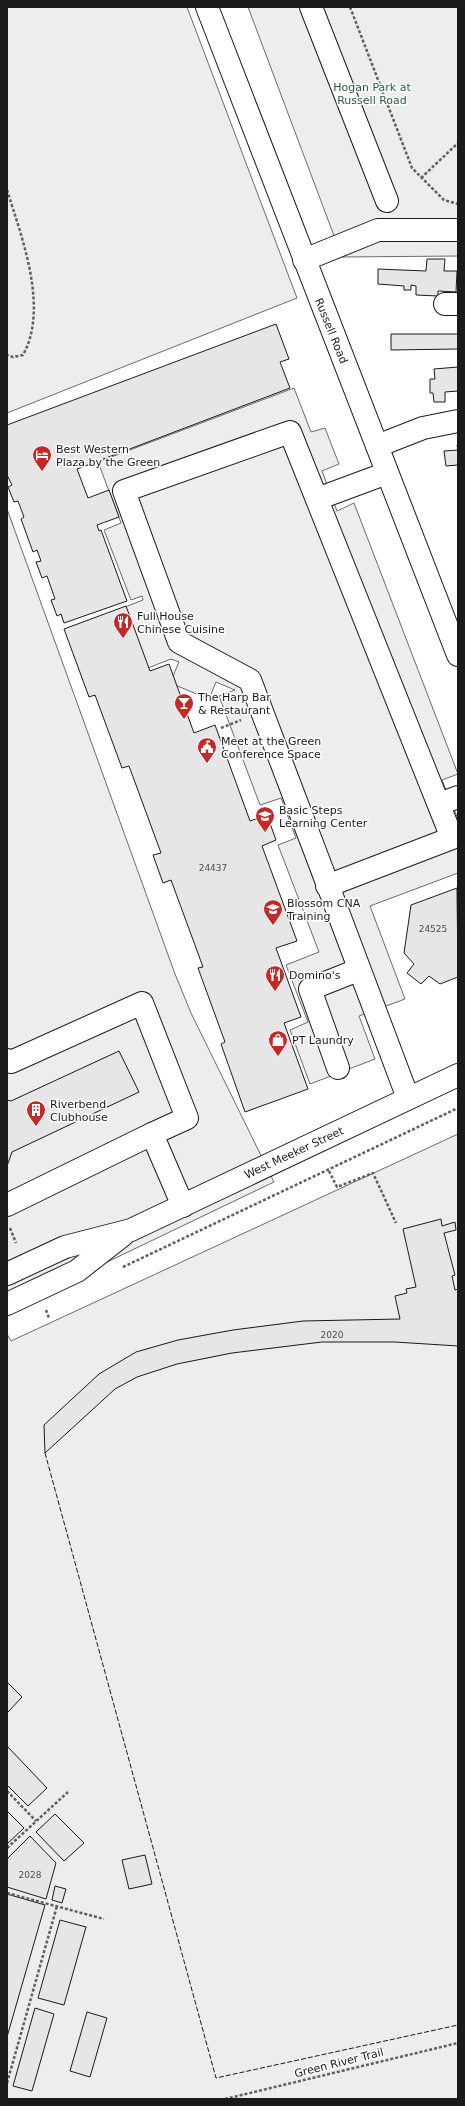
<svg xmlns="http://www.w3.org/2000/svg" width="465" height="2106" font-family="'DejaVu Sans',sans-serif">
  <style>
    .built { fill: #ededed; stroke: #6a6a6a }
    .building { fill: #e6e6e6; stroke: #1a1a1a }
    .lines { fill: none; stroke-linecap: round; stroke-linejoin: round }
    .minor-casing { stroke: #1a1a1a; stroke-width: 24 }
    .major-casing { stroke: #1a1a1a; stroke-width: 24 }
    .path { stroke: #5f5f5f; stroke-width: 2.5; stroke-dasharray: 3 2; stroke-linecap: butt }
    .minor { stroke: #fff; stroke-width: 22 }
    .major { stroke: #fff; stroke-width: 22 }
    .fence { stroke: #1a1a1a; stroke-width: 1; stroke-dasharray: 5 2; stroke-linecap: butt }
    .labels { text-anchor: middle; dominant-baseline: central; stroke-width: 3; stroke-linejoin: round; paint-order: stroke }
    .number-label { font-size: 9px; fill: #4d4d4d }
    .park-label { font-size: 11px; fill: #2b5a34; stroke: #fff }
    .street-label { font-size: 11px; fill: #1a1a1a; stroke: #fff }
    .poi-label { font-size: 11px; fill: #1a1a1a; stroke: #fff; text-anchor: start }
  </style>
  <rect width="100%" height="100%" fill="#fff"/>
  <g class="built">
    <polygon points="7,7 187,7 297,298 7,413"/>
    <polygon points="248,7 458,7 458,256 342,257"/>
    <polygon points="294,388 311,432 325,428 339,464 322,471 337,511 354,503 458,774 442,780 458,819 458,873 370,906 405,999 359,1016 375,1059 310,1084 290,1030 308,1022 286,965 319,952 278,845 296,838 281,798 260,805 219,696 235,690 216,682 209,699 170,683 179,662 171,659 148,668 125,607 143,600 142,596 131,600 104,530 121,523 98,462"/>
    <polygon points="7,509 175,974 191,1013 274,1182 7,1310"/>
    <polygon points="458,1134 458,2099 7,2099 7,1334 11,1341"/>
  </g>
  <g class="building">
    <polygon points="427,259 445,259 444,271 457,271 456,292 438,291 438,296 416,295 416,286 411,285 411,290 404,290 404,286 378,284 378,269 426,271"/>
    <polygon points="276,324 289,359 280,362 290,388 77,469 88,498 109,490 119,517 97,525 99,531 101,530 127,601 64,623 61,614 57,616 51,600 55,599 47,576 42,578 36,562 41,561 37,550 33,552 21,519 24,517 18,501 14,502 8,487 12,485 7,475 7,425"/>
    <polygon points="391,334 458,334 458,349 391,350"/>
    <polygon points="458,367 458,391 445,392 445,402 434,402 433,393 430,393 430,379 435,379 434,369"/>
    <polygon points="457,445 458,445 458,465 446,466 444,451 458,450"/>
    <polygon points="126,606 150,671 169,664 194,733 215,725 250,821 267,815 276,840 262,846 297,941 276,948 301,1017 284,1023 308,1089 245,1112 221,1044 225,1042 198,968 203,967 171,880 163,883 153,855 161,853 129,766 122,768 95,695 89,697 64,629"/>
    <polygon points="457,888 458,977 440,984 429,976 421,984 407,973 414,964 404,953 411,905"/>
    <polygon points="119,1051 139,1092 12,1152 7,1166 7,1100 11,1101"/>
    <polygon points="441,1219 442,1226 455,1222 456,1230 444,1233 455,1275 452,1276 455,1290 458,1289 458,1346 395,1342 322,1342 232,1353 177,1364 137,1377 115,1389 45,1453 44,1425 99,1374 136,1352 178,1340 233,1330 303,1321 400,1319 395,1296 407,1293 406,1289 416,1287 403,1229"/>
    <polygon points="7,1682 22,1697 8,1712 7,1711"/>
    <polygon points="7,1746 47,1788 28,1806 7,1785"/>
    <polygon points="7,1811 24,1828 7,1844"/>
    <polygon points="55,1814 84,1843 64,1861 36,1832"/>
    <polygon points="30,1836 56,1863 46,1899 7,1887 7,1859"/>
    <polygon points="145,1855 152,1884 129,1889 122,1860"/>
    <polygon points="55,1886 66,1889 62,1903 52,1900"/>
    <polygon points="7,1894 45,1905 7,2037"/>
    <polygon points="60,1920 86,1927 64,2005 38,1998"/>
    <polygon points="35,2008 54,2014 32,2091 13,2086"/>
    <polygon points="87,2012 107,2018 90,2077 70,2071"/>
  </g>
  <g class="lines">
    <g class="minor-casing">
      <g id="minor">
        <polyline points="207,7 458,655"/>
        <polyline points="311,7 387,201"/>
        <polyline points="304,260 378,230 458,230"/>
        <polyline points="445,304 458,304"/>
        <polyline points="377,446 423,428 458,421"/>
        <polyline points="317,499 387,473"/>
        <polyline points="439,804 458,797"/>
        <path d="M327,886L452,838L290,432L124,491L179,642L250,680C303,819 356,959 408,1098"/>
        <polyline points="7,1060 11,1062 142,1003 187,1118 152,1134"/>
        <polyline points="338,1068 310,989 358,970"/>
        <polyline points="7,1205 152,1134 183,1206"/>
      </g>
    </g>
    <g class="major-casing">
      <g id="major">
        <polyline points="7,1274 65,1247 131,1230 458,1075"/>
        <polyline points="7,1304 77,1271 123,1235"/>
      </g>
    </g>
    <g class="path">
      <polyline points="350,7 412,168 444,200 458,204"/>
      <polyline points="421,178 458,143"/>
      <path d="M7,190C22,238 49,308 23,355L13,357L7,355"/>
      <polyline points="221,728 241,720"/>
      <polyline points="329,1171 337,1187 373,1173 396,1223"/>
      <polyline points="10,1228 16,1243"/>
      <polyline points="123,1267 458,1108"/>
      <polyline points="46,1310 49,1318"/>
      <polyline points="7,1791 36,1821"/>
      <polyline points="7,1848 68,1792"/>
      <polyline points="7,1893 104,1919"/>
      <polyline points="7,2083 57,1906"/>
      <polyline points="225,2099 458,2043"/>
    </g>
    <use href="#minor" class="minor"/>
    <use href="#major" class="major"/>
    <polyline class="fence" points="45,1453 216,2078 458,2025"/>
  </g>
  <defs>
    <g id="hotel-pin" transform="scale(1)"><path d="M0 17L-7.5 6A9.5 9.5 0 1 1 7.5 6Z" fill="#c62828" stroke="#fff"/><path d="M-6-4.5h1.5V1H6V5H4.5V3h-9V5H-6ZM-4 0a1.8 1.8 0 1 1 3.6 0ZM.5 0V-2.5h3Q6-2.5 6 0Z" fill="#fff"/></g>
    <g id="restaurant-pin" transform="scale(1)"><path d="M0 17L-7.5 6A9.5 9.5 0 1 1 7.5 6Z" fill="#c62828" stroke="#fff"/><path d="M-5-6h1v4h1v-4h1v4h1v-4h1v5L-1.5 .5V6h-2V.5L-5-1ZM5-6V6H3V1.5H1.5Q1.5-4 5-6Z" fill="#fff"/></g>
    <g id="bar-pin" transform="scale(1)"><path d="M0 17L-7.5 6A9.5 9.5 0 1 1 7.5 6Z" fill="#c62828" stroke="#fff"/><path d="M-6-5H6L.8 .8V4.5H3.5V6h-7V4.5H-.8V.8Z" fill="#fff"/></g>
    <g id="civic-pin" transform="scale(1)"><path d="M0 17L-7.5 6A9.5 9.5 0 1 1 7.5 6Z" fill="#c62828" stroke="#fff"/><path d="M-.6-6.5H3V-4.5H.6V-3L4-1V1h2V6H-6V1h2V-1L-.6-3ZM-1.2 2.5V6h2.4V2.5Z" fill="#fff"/></g>
    <g id="school-pin" transform="scale(1)"><path d="M0 17L-7.5 6A9.5 9.5 0 1 1 7.5 6Z" fill="#c62828" stroke="#fff"/><path d="M0-5L7-2L0 1L-7-2ZM-4 1L0 2.5L4 1V4Q0 6-4 4Z" fill="#fff"/></g>
    <g id="shop-pin" transform="scale(1)"><path d="M0 17L-7.5 6A9.5 9.5 0 1 1 7.5 6Z" fill="#c62828" stroke="#fff"/><path d="M-5-2.5h2.3a2.7 3.5 0 0 1 5.4 0H5L5.5 6h-11ZM-1.5-2.5h3a1.5 2.3 0 0 0-3 0Z" fill="#fff"/></g>
    <g id="building-pin" transform="scale(1)"><path d="M0 17L-7.5 6A9.5 9.5 0 1 1 7.5 6Z" fill="#c62828" stroke="#fff"/><path d="M-4-6H4V6H1V3H-1V6H-4ZM-2.5-4.3h1.7v1.8h-1.7ZM.8-4.3h1.7v1.8H.8ZM-2.5-1h1.7V.8h-1.7ZM.8-1h1.7V.8H.8Z" fill="#fff"/></g>
  </defs>
  <g fill-rule="evenodd">
    <use href="#hotel-pin" x="42" y="455"/>
    <use href="#restaurant-pin" x="123" y="622"/>
    <use href="#bar-pin" x="184" y="703"/>
    <use href="#civic-pin" x="207" y="747"/>
    <use href="#school-pin" x="265" y="816"/>
    <use href="#school-pin" x="273" y="909"/>
    <use href="#restaurant-pin" x="275" y="975"/>
    <use href="#shop-pin" x="278" y="1040"/>
    <use href="#building-pin" x="36" y="1110"/>
  </g>
  <g class="labels">
    <g class="number-label">
      <text x="213" y="868">24437</text>
      <text x="433" y="929">24525</text>
      <text x="332" y="1335">2020</text>
      <text x="30" y="1875">2028</text>
    </g>
    <g class="park-label">
      <text x="372" y="87">Hogan Park at<tspan x="372" dy="13">Russell Road</tspan></text>
    </g>
    <g class="street-label">
      <text transform="translate(331 331) rotate(68)">Russell Road</text>
      <text transform="translate(294 1153) rotate(-25)">West Meeker Street</text>
      <text transform="translate(339 2063) rotate(-14)">Green River Trail</text>
    </g>
    <g class="poi-label">
      <text x="56" y="449">Best Western<tspan x="56" dy="13">Plaza by the Green</tspan></text>
      <text x="137" y="616">Full House<tspan x="137" dy="13">Chinese Cuisine</tspan></text>
      <text x="198" y="697">The Harp Bar<tspan x="198" dy="13">&amp; Restaurant</tspan></text>
      <text x="221" y="741">Meet at the Green<tspan x="221" dy="13">Conference Space</tspan></text>
      <text x="279" y="810">Basic Steps<tspan x="279" dy="13">Learning Center</tspan></text>
      <text x="287" y="903">Blossom CNA<tspan x="287" dy="13">Training</tspan></text>
      <text x="289" y="975">Domino's</text>
      <text x="292" y="1040">PT Laundry</text>
      <text x="50" y="1104">Riverbend<tspan x="50" dy="13">Clubhouse</tspan></text>
    </g>
  </g>
  <rect width="465" height="2106" fill="none" stroke="#1a1a1a" stroke-width="16"/>
</svg>
